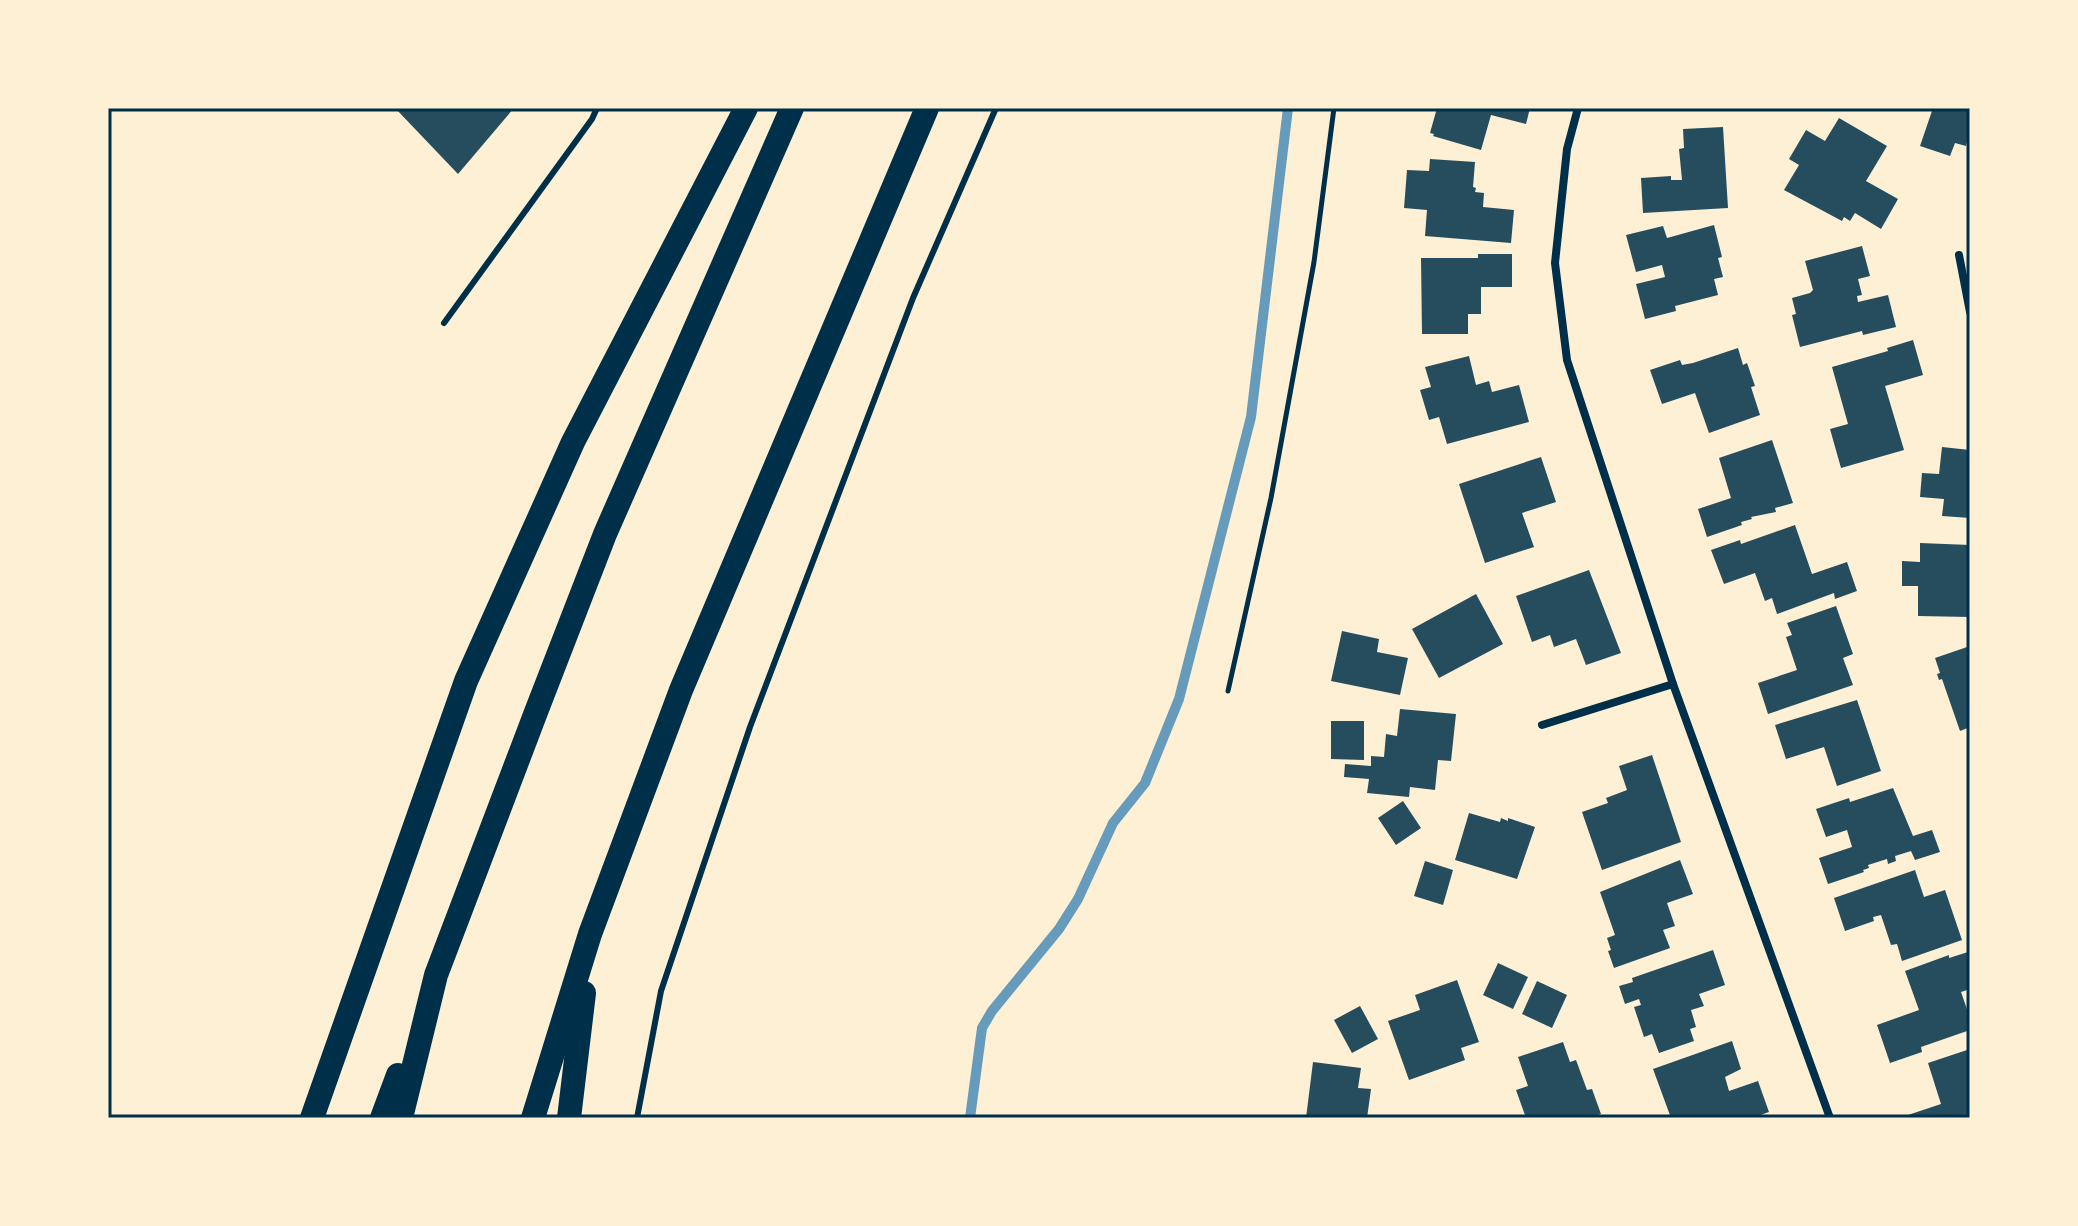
<svg xmlns="http://www.w3.org/2000/svg" width="2078" height="1226" font-family="Mulish,sans-serif">
  <style>
    .lines { fill: none; stroke-linecap: round; stroke-linejoin: round }
    .stream { stroke: #669bbc; stroke-width: 10 }
    .building { fill: #264d5e }
    .path { stroke: #003049; stroke-width: 5 }
    .service { stroke: #003049; stroke-width: 6 }
    .minor { stroke: #003049; stroke-width: 8 }
    .motorway { stroke: #003049; stroke-width: 24 }
    .neatline { fill: none; stroke: #003049; stroke-width: 3 }
  </style>
  <rect width="100%" height="100%" fill="#fdf0d5"/>
  <g class="lines">
    <polyline class="stream" points="970,1118 982,1028 992,1011 1059,929 1078,899 1113,823 1145,783 1179,699 1251,417 1288,108"/>
  </g>
  <g class="building">
    <polygon points="395,108 514,108 458,174"/>
    <polygon points="1437,108 1530,108 1526,124 1491,115 1481,150 1433,136 1434,134 1430,133"/>
    <polygon points="1933,108 1970,108 1970,143 1967,142 1966,146 1955,143 1950,156 1920,146"/>
    <polygon points="1839,118 1887,146 1866,181 1898,199 1881,229 1855,213 1850,221 1844,217 1842,221 1784,190 1799,165 1789,159 1806,130 1825,141"/>
    <polygon points="1723,127 1728,208 1643,213 1641,178 1671,176 1671,180 1682,180 1679,149 1684,148 1683,129"/>
    <polygon points="1430,159 1475,162 1473,187 1476,188 1475,192 1484,193 1483,207 1514,210 1511,243 1425,236 1427,210 1404,208 1407,170 1429,171"/>
    <polygon points="1714,225 1722,257 1718,258 1723,277 1714,279 1718,295 1675,306 1676,311 1645,319 1636,284 1665,277 1662,265 1636,272 1626,235 1663,226 1667,238"/>
    <polygon points="1862,246 1870,276 1858,279 1862,295 1857,296 1858,302 1888,295 1896,327 1863,335 1862,331 1800,347 1792,315 1796,314 1792,298 1810,293 1813,290 1805,261"/>
    <polygon points="1478,254 1512,254 1512,287 1481,287 1481,314 1468,314 1468,334 1422,334 1421,258 1478,258"/>
    <polygon points="1913,340 1923,375 1885,386 1904,450 1841,468 1830,429 1848,424 1832,367 1888,351 1887,348"/>
    <polygon points="1738,348 1743,365 1747,363 1755,386 1751,387 1760,415 1709,433 1695,393 1662,404 1650,370 1680,360 1682,365 1693,363"/>
    <polygon points="1469,356 1476,385 1489,381 1492,392 1519,385 1529,422 1447,444 1439,417 1429,420 1420,390 1431,387 1425,367"/>
    <polygon points="1772,440 1793,503 1775,508 1776,512 1751,517 1752,519 1741,522 1742,525 1707,537 1698,509 1731,498 1719,458"/>
    <polygon points="1942,447 1970,450 1970,518 1942,516 1944,499 1920,497 1922,473 1939,474"/>
    <polygon points="1541,457 1556,502 1522,513 1534,547 1485,563 1459,484"/>
    <polygon points="1795,525 1812,574 1847,562 1857,591 1835,599 1834,593 1777,614 1772,598 1765,601 1755,573 1724,584 1711,550 1740,540 1741,544"/>
    <polygon points="1920,543 1970,545 1970,617 1918,616 1918,586 1902,586 1902,561 1920,562"/>
    <polygon points="1589,570 1621,653 1586,665 1576,639 1554,647 1550,635 1532,642 1516,596"/>
    <polygon points="1476,594 1503,644 1439,678 1412,629"/>
    <polygon points="1836,606 1853,654 1843,658 1853,685 1768,714 1758,683 1797,670 1786,637 1792,635 1787,623"/>
    <polygon points="1342,631 1379,639 1377,652 1408,658 1400,695 1331,681"/>
    <polygon points="1970,646 1970,727 1960,731 1942,679 1939,680 1937,674 1940,673 1935,658"/>
    <polygon points="1857,700 1881,771 1837,786 1824,747 1786,759 1775,725"/>
    <polygon points="1400,709 1456,714 1451,761 1438,760 1435,790 1410,787 1409,797 1367,793 1369,779 1344,777 1345,764 1371,766 1371,756 1384,757 1386,734 1397,736"/>
    <polygon points="1331,721 1364,721 1364,760 1331,759"/>
    <polygon points="1652,755 1681,842 1602,870 1582,812 1608,803 1606,798 1627,790 1619,766"/>
    <polygon points="1893,788 1913,836 1932,830 1940,852 1915,860 1911,851 1895,856 1896,861 1888,864 1887,859 1868,865 1869,868 1863,870 1864,872 1828,884 1819,858 1852,847 1847,830 1826,837 1816,809 1849,798 1850,802"/>
    <polygon points="1403,801 1421,828 1396,845 1378,818"/>
    <polygon points="1469,813 1500,822 1501,818 1508,821 1508,818 1535,827 1517,879 1455,860"/>
    <polygon points="1680,860 1693,894 1667,903 1675,926 1663,930 1670,948 1614,968 1608,951 1611,950 1607,938 1615,935 1600,892"/>
    <polygon points="1425,861 1453,870 1443,905 1414,896"/>
    <polygon points="1915,870 1924,897 1945,890 1962,940 1902,961 1897,944 1891,945 1881,915 1873,917 1874,921 1845,931 1834,898"/>
    <polygon points="1713,950 1725,985 1699,994 1704,1006 1691,1010 1696,1027 1690,1029 1694,1041 1659,1053 1652,1034 1644,1037 1634,1007 1641,1005 1639,999 1625,1004 1619,986 1633,982 1632,978"/>
    <polygon points="1968,952 1970,989 1961,992 1970,1018 1970,1030 1921,1047 1922,1052 1890,1063 1877,1025 1919,1010 1905,971 1949,955 1949,958"/>
    <polygon points="1498,963 1528,977 1513,1009 1483,995"/>
    <polygon points="1457,980 1479,1042 1461,1048 1465,1060 1409,1080 1388,1021 1420,1010 1415,995"/>
    <polygon points="1537,981 1567,995 1552,1028 1522,1014"/>
    <polygon points="1360,1006 1378,1039 1352,1053 1334,1020"/>
    <polygon points="1732,1041 1741,1069 1725,1077 1729,1091 1758,1081 1769,1112 1752,1118 1671,1118 1653,1069"/>
    <polygon points="1563,1042 1570,1062 1576,1060 1587,1090 1592,1089 1601,1114 1590,1118 1526,1118 1516,1090 1528,1086 1518,1057"/>
    <polygon points="1970,1049 1970,1118 1909,1118 1908,1115 1941,1104 1928,1063"/>
    <polygon points="1313,1062 1361,1068 1358,1088 1371,1089 1367,1118 1306,1118"/>
  </g>
  <g class="lines">
    <polyline class="path" points="1228,691 1271,498 1314,262 1334,108"/>
    <g class="service">
      <polyline points="444,323 592,119 597,108"/>
      <polyline points="637,1118 661,991 750,727 913,298 996,108"/>
    </g>
    <g class="minor">
      <polyline points="1578,108 1567,149 1555,263 1567,360 1673,684 1830,1118"/>
      <polyline points="1959,255 1970,312"/>
      <polyline points="1542,725 1673,684"/>
    </g>
    <g class="motorway">
      <polyline points="312,1118 466,681 573,442 746,108"/>
      <polyline points="382,1118 398,1075"/>
      <polyline points="401,1118 436,975 536,712 605,534 792,108"/>
      <polyline points="533,1118 590,934 681,690 927,108"/>
      <polyline points="569,1118 584,993"/>
    </g>
  </g>
  <rect width="2078" height="1226" fill="none" stroke="#fdf0d5" stroke-width="220"/>
  <rect x="110" y="110" width="1858" height="1006" class="neatline"/>
</svg>
